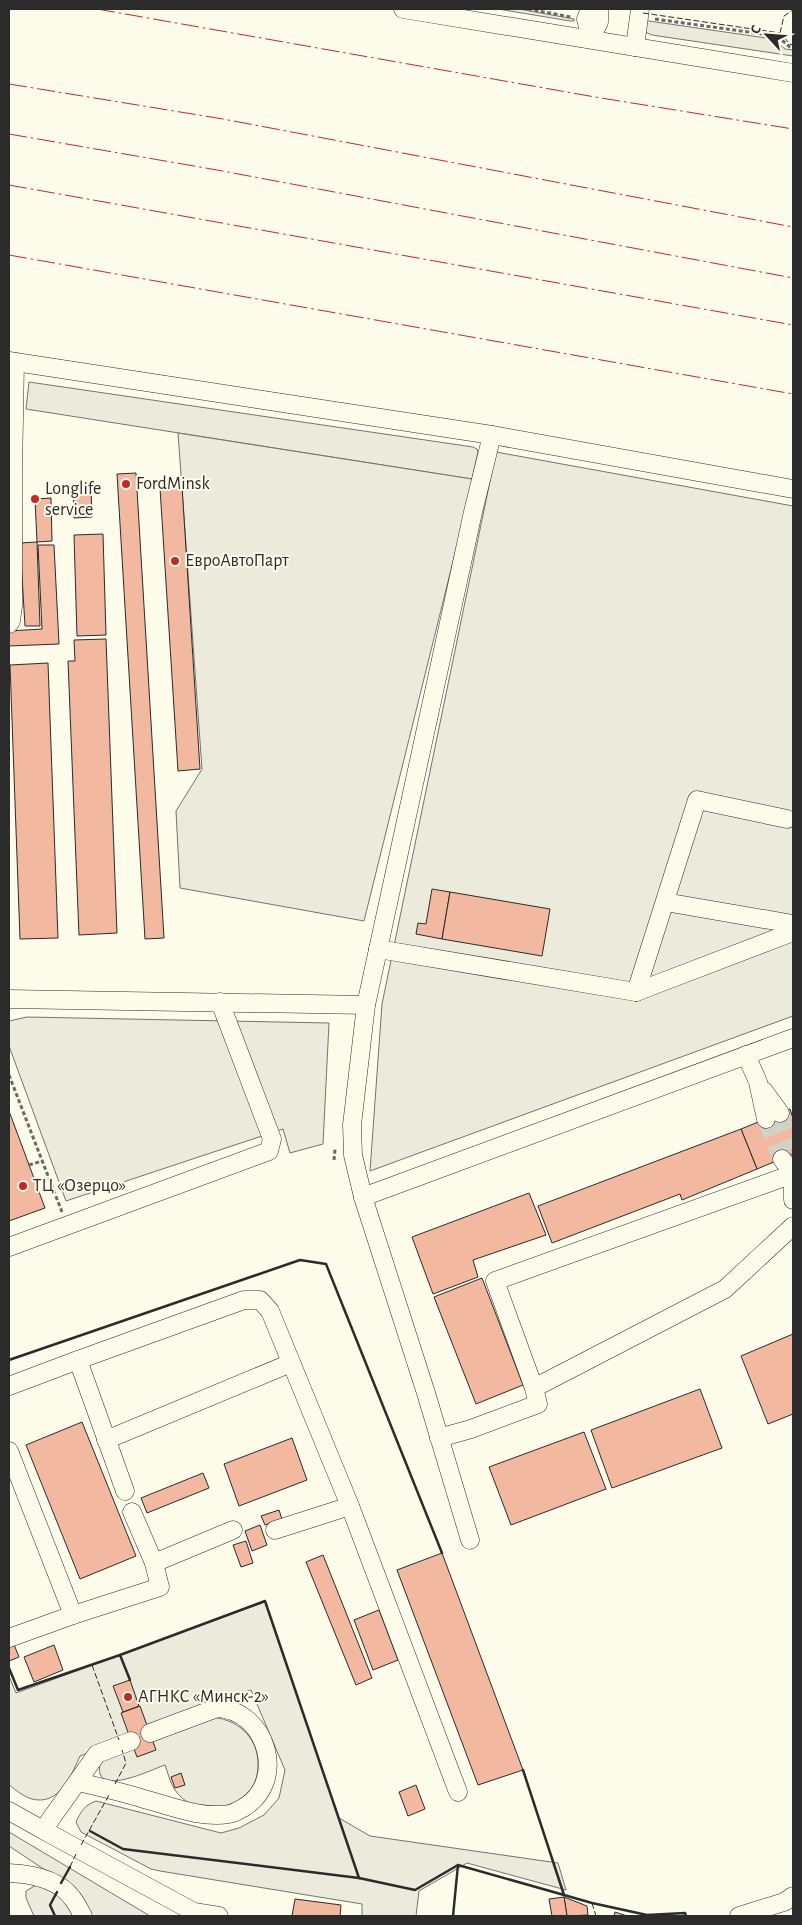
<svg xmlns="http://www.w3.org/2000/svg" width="802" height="1925" font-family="'Alegreya Sans',sans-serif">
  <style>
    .green { fill: #ecebdb; stroke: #74746e }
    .parking { fill: #eceadb; stroke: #74746e }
    .building { fill: #f2b8a0; stroke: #2b2b2b }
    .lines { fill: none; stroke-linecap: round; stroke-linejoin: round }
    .minor-tunnel { stroke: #d3d1c4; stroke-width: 18; stroke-dasharray: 18 9; stroke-linecap: butt }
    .minor-casing { stroke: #2b2b2b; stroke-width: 19 }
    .path { stroke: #6a6964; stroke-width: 3; stroke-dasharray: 4 2.5; stroke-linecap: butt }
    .minor { stroke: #fdfbea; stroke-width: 18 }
    .fence { stroke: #2b2b2b; stroke-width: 1; stroke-dasharray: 6 2.5; stroke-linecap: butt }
    .wall { stroke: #2b2b2b; stroke-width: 2.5 }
    .power { stroke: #c62828; stroke-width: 1; stroke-dasharray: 18 4 2.5 4; stroke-linecap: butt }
    .poi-dot { fill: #c62828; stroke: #fdfbea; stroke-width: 2 }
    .labels { text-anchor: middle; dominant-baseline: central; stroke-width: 4; stroke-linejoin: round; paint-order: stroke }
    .poi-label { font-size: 18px; fill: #2b2b2b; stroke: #fdfbea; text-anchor: start }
  </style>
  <rect width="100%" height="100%" fill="#fdfbea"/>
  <g class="green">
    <polygon points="498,9 519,9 574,19 574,21 570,21"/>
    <polygon points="642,20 773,39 785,49 793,50 793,56 652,35 645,32"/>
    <polygon points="29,382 473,447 477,449 478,452 472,479 26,409"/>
    <polygon points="496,452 793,506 793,1016 370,1171 382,1004"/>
    <path d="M265,1602L339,1818L370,1836L558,1863L566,1890L467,1863L419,1891L416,1916H362V1904L160,1871L151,1869L81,1832L76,1822C81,1811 85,1805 96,1801L221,1833L239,1828L264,1815L279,1798L285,1770L251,1690L80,1756C71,1776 59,1806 32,1799C24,1797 16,1790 9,1785V1676L16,1693Z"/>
    <path d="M209,1717C236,1718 258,1736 258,1764C258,1773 256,1782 251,1789C233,1812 192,1816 175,1790C170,1783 168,1773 165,1765C150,1770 89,1801 101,1760Z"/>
    <polygon points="9,1832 150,1916 91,1916 69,1886 9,1846"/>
    <polygon points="38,1884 56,1890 75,1916 34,1916 26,1898 26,1891"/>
  </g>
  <g class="parking">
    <polygon points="178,433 472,479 465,513 364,921 180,888 176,811 202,769"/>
    <polygon points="27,1017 329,1023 323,1144 290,1153 283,1129 66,1201 9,1046 9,1021"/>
  </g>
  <g class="building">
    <polygon points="136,473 164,938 145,939 117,474"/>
    <polygon points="182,486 200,769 178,771 160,488"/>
    <polygon points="73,489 91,489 92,517 74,518"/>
    <polygon points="51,498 52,541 37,542 35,499"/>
    <polygon points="103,534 106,635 77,636 74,535"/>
    <polygon points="37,542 40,626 25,626 20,543"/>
    <polygon points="38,545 54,545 59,644 9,646 9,631 42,629"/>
    <polygon points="106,639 117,933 79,935 68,661 75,661 74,640"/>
    <polygon points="48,663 58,938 20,939 10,665"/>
    <polygon points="432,889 450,892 442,939 416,934 418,923 426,924"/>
    <polygon points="450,892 550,909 542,956 442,939"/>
    <polygon points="790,1109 793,1118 793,1154 757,1169 741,1129"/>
    <polygon points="9,1111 45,1208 9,1221"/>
    <polygon points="741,1129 757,1169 682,1200 680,1194 552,1243 538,1206"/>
    <polygon points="529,1193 546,1235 473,1260 478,1277 433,1294 412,1237"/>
    <polygon points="482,1278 523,1385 476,1404 434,1297"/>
    <polygon points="793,1334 793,1414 768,1424 741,1356"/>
    <polygon points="700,1389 722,1448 612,1488 591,1430"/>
    <polygon points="82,1422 136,1556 80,1579 26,1445"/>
    <polygon points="584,1432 606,1489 511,1525 489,1467"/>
    <polygon points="292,1438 307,1480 239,1506 224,1464"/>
    <polygon points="203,1473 209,1488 147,1513 141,1498"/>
    <polygon points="279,1510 282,1519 265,1525 261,1516"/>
    <polygon points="260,1525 267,1545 252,1551 245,1531"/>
    <polygon points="246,1541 253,1563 241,1567 233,1545"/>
    <polygon points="442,1553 523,1770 478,1785 397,1570"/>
    <polygon points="323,1555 372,1678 356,1685 306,1562"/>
    <polygon points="379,1610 398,1660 373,1670 354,1620"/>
    <polygon points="13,1642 19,1657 9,1661 9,1644"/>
    <polygon points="54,1645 63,1670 34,1682 24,1657"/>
    <polygon points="130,1680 139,1706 123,1712 113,1686"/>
    <polygon points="140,1706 156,1750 137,1757 121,1713"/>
    <polygon points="181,1773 185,1785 175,1788 171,1777"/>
    <polygon points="416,1785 425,1809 408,1816 399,1792"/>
    <polygon points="564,1897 587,1906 588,1915 567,1916"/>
    <polygon points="564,1897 567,1916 552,1916 549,1899"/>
    <polygon points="295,1899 341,1905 340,1916 292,1916"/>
    <polygon points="615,1912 627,1916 614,1916"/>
  </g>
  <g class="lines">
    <g class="minor-tunnel">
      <polyline points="780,1113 793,1148"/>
      <polyline points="766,1119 782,1159"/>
    </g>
    <g class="minor-casing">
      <g id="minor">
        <polyline points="403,9 793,73"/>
        <polyline points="590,9 586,19 591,39"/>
        <polyline points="591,39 599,22 599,9"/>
        <polyline points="635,47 640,9"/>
        <polyline points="9,361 492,435 793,489"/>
        <polyline points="9,624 11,621 13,606 13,473 15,362"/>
        <polyline points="665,902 793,924"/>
        <polyline points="378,949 636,992 793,932"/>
        <polyline points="636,992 697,800 787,819"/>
        <polyline points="9,999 366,1005"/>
        <polyline points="746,1055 758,1082 766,1119"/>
        <polyline points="764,1091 780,1113"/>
        <polyline points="782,1159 793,1174"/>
        <polyline points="793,1171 793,1200"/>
        <polyline points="363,1197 793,1038"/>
        <polyline points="9,1247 269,1151 272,1139 220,1002"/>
        <polyline points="9,1386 78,1360"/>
        <polyline points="534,1388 495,1281 793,1174"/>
        <polyline points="439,1438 471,1429 538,1404 534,1388 725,1289 793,1226"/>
        <polyline points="106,1440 291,1363"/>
        <polyline points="9,1451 73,1615"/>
        <polyline points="125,1491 78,1360 244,1300 260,1300 270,1311 350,1506"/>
        <polyline points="132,1512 154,1563"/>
        <polyline points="275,1530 350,1506 458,1792"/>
        <polyline points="470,1540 426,1393 363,1197 353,1155 352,1125 366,1005 473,512 492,435"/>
        <polyline points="9,1638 73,1615 160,1587 154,1563 233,1530"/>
        <path d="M78,1782C100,1787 122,1792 144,1799C171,1806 201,1819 229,1814C234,1814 239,1810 243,1808C288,1782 267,1710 217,1708L150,1733"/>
        <polyline points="9,1811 43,1830 97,1754 131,1741"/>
        <polyline points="43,1830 194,1912 219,1916"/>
        <path d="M9,1873C31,1874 59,1879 73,1899C77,1904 80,1911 83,1916"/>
        <polyline points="739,1916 784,1902 793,1896"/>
      </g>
    </g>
    <g class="path">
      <polyline points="528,9 571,17"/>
      <polyline points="655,19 777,36 790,47 793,48"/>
      <polyline points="9,1075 62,1212"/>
      <polyline points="334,1160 335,1149"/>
      <polyline points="29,1165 42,1161"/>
    </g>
    <use href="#minor" class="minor"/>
    <g class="fence">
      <polyline points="643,13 780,33 790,44 793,45"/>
      <polyline points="780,33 784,16 793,10"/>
      <polyline points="92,1665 119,1740"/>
      <polyline points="115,1784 126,1763 122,1750"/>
      <polyline points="81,1845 109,1795"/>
      <polyline points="70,1867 76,1854"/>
      <polyline points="592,1903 596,1916"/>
    </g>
    <g class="wall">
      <polyline points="9,1360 300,1260 326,1264 442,1553"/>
      <polyline points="120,1655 130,1680"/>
      <polyline points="9,1668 18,1690 120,1655 265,1601 359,1878"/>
      <polyline points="90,1831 123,1849 359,1878 415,1890 458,1865"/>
      <polyline points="61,1883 70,1867"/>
      <polyline points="564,1895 592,1903 647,1915 685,1913 686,1916"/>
      <polyline points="55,1916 50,1905 57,1892"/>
      <polyline points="453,1916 458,1865 564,1895 523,1770"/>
    </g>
    <g class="power">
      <polyline points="97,9 595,97 793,129"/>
      <polyline points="9,84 223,119 793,227"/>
      <polyline points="9,134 217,170 793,278"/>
      <polyline points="9,185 793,325"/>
      <polyline points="9,255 793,394"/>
    </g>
  </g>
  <g class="poi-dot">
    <circle cx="126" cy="484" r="5"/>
    <circle cx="35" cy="499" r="5"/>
    <circle cx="175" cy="561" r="5"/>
    <circle cx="23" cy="1186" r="5"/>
    <circle cx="128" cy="1697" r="5"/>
  </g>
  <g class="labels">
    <g class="poi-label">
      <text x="136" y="484">FordMinsk</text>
      <text x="45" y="489">Longlife<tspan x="45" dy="21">service</tspan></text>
      <text x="185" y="561">ЕвроАвтоПарт</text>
      <text x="33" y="1186">ТЦ «Озерцо»</text>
      <text x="138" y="1697">АГНКС «Минск-2»</text>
    </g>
  </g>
  <rect width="802" height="1925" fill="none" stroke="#2b2b2b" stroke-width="20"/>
  <g transform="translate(767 35) rotate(296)" stroke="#fdfbea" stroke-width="4" paint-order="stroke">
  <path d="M0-4L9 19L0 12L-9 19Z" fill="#2b2b2b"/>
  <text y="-8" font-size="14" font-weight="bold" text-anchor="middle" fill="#2b2b2b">С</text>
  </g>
</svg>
